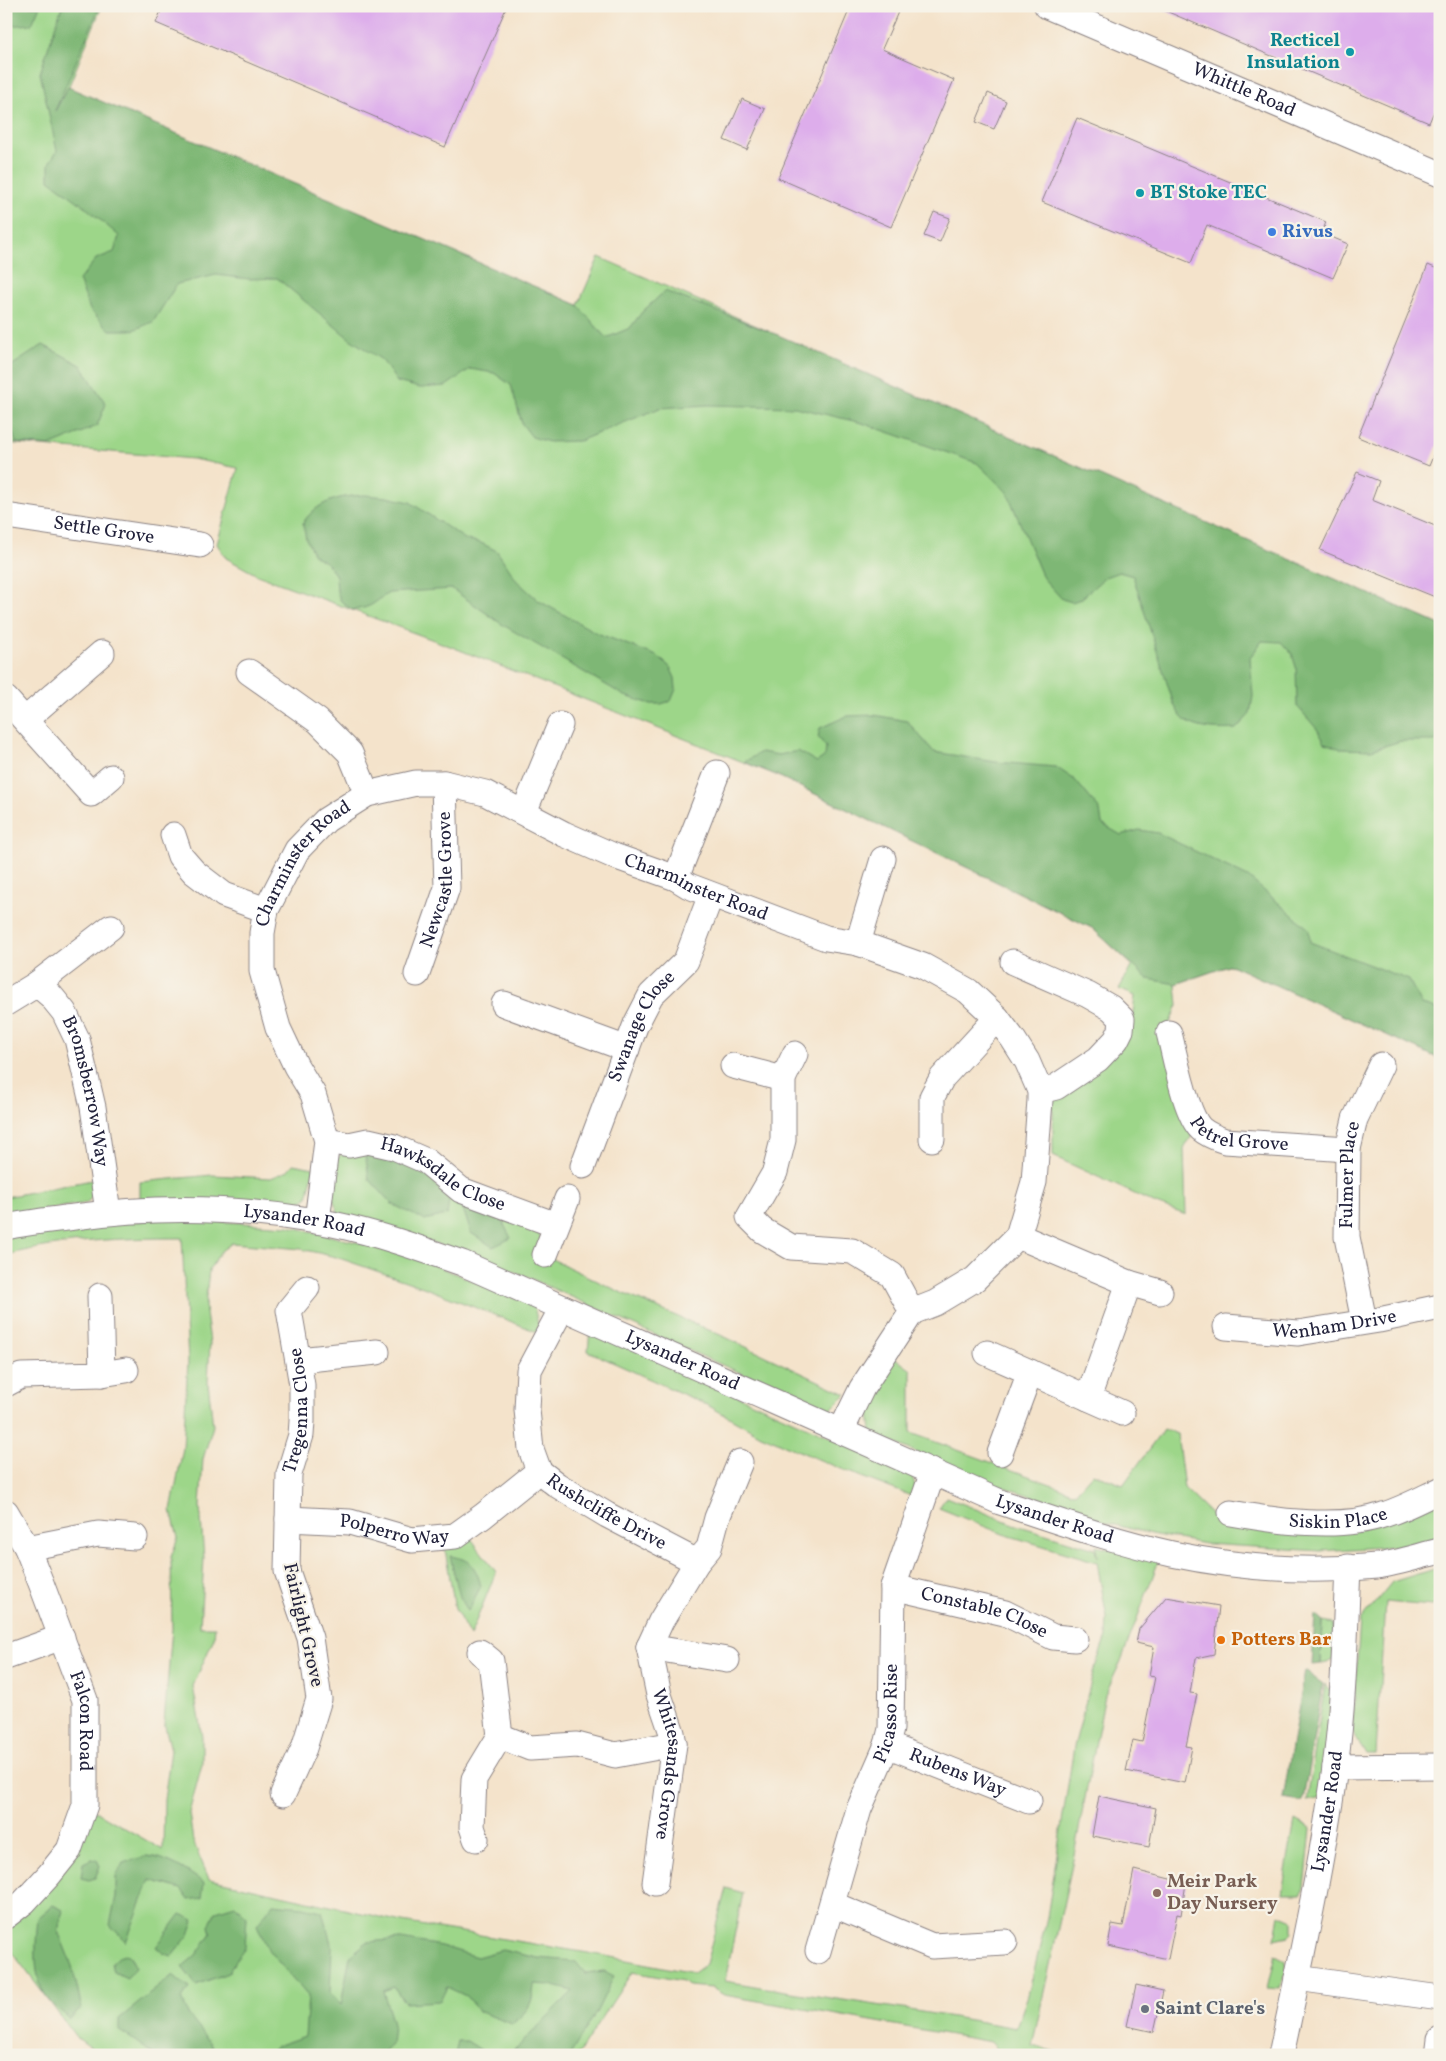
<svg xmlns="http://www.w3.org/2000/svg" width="1446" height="2061" font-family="Vollkorn,serif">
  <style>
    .green { fill: #9dd689; stroke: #607c62 }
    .forest { fill: #7eb775; stroke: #506c58 }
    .building { fill: #ddadeb }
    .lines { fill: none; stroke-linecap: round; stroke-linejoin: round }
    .minor-casing { stroke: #8b8283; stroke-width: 27 }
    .minor { stroke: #fff; stroke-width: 25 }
    .culture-dot { fill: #0f9aa8; stroke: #f7f3e8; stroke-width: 2 }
    .shop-dot { fill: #3f7fe0; stroke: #f7f3e8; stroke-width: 2 }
    .food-dot { fill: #e8710a; stroke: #f7f3e8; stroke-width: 2 }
    .education-dot { fill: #8d6e63; stroke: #f7f3e8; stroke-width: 2 }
    .worship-dot { fill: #6b7280; stroke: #f7f3e8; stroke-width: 2 }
    .labels { text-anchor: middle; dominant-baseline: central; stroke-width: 4.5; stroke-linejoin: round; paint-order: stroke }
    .culture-label { font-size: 19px; font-weight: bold; fill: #0d838f; stroke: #f7f3e8; text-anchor: end }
    .street-label { font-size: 19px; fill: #22223b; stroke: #f7f3e8 }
    .shop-label { font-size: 19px; font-weight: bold; fill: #366cbe; stroke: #f7f3e8; text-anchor: start }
    .food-label { font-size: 19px; font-weight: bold; fill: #c56008; stroke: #f7f3e8; text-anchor: start }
    .education-label { font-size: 19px; font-weight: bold; fill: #785e54; stroke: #f7f3e8; text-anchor: start }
    .worship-label { font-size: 19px; font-weight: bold; fill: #5b616d; stroke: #f7f3e8; text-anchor: start }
  </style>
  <rect width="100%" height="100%" fill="#f7f3e8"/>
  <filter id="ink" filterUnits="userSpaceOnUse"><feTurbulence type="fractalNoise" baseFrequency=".02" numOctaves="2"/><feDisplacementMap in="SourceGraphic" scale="10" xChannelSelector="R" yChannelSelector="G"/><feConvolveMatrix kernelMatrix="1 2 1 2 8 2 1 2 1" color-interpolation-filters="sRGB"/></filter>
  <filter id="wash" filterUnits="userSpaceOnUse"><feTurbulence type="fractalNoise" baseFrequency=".0096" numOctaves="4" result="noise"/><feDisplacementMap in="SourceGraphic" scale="20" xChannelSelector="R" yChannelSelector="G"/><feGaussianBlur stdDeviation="1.12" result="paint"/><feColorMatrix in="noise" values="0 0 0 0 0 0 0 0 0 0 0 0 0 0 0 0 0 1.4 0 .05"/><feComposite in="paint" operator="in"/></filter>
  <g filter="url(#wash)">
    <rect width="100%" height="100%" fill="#f4e3cb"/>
    <g class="green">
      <polygon points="6,6 102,6 68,88 578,305 599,257 1440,625 1440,1059 1231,965 1176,984 1178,1005 1168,1027 1198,1125 1184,1149 1186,1215 1156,1204 1053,1156 1053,1098 1132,1020 1135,996 1119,989 1132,965 1092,928 776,775 447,645 257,575 226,558 217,544 238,468 193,459 6,443"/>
      <polygon points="343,1153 380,1154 538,1230 546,1252 556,1261 620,1292 725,1337 846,1394 829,1411 706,1358 521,1274 434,1243 339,1215 331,1193 335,1160"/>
      <polygon points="293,1164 314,1168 307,1198 293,1206 140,1199 140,1182 212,1175 271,1178 287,1171"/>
      <polygon points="97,1179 94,1193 87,1203 6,1216 6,1197"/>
      <path d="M166,1218L288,1226L410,1255L534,1306L540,1333L423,1287L336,1257L301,1249L232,1243L221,1251L209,1270L205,1306L210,1342L208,1382L213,1426L203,1459L200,1506L204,1558L200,1627H215L214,1638L193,1686L202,1737V1764L189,1813L193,1841L209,1879L402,1922L600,1955L694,1973L706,1964L726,1888L743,1893L725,1981C822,1998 919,2010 1016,2028L1028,1995L1047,1917L1074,1747L1094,1670L1106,1637L1107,1618L1097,1562L1003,1534L939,1508L946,1497L1013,1524L1095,1549L1097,1557L1096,1546L1159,1560L1121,1661L1105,1695L1072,1865L1032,2046L1069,2055H1002L991,2042L724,1995L712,1988L688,1986L683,1981L632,1972L578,2055H101L76,2037L6,1944V1916L24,1902L85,1805L163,1850L164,1800L171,1750L164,1722L172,1629L171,1557L178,1538L171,1510L183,1448L188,1361L182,1238C121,1238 66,1240 6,1255V1237Z"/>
      <polygon points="590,1330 911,1473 915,1485 914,1497 851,1473 761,1435 709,1406 588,1351"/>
      <polygon points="891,1355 911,1370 911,1433 1075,1493 1093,1473 1123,1485 1164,1429 1177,1434 1184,1488 1223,1526 1299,1531 1440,1499 1440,1537 1397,1546 1321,1551 1205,1544 1151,1534 1100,1521 1057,1504 981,1480 871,1433 868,1399"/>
      <polygon points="464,1529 496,1572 470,1636 455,1609 443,1537"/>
      <polygon points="1440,1567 1440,1603 1432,1606 1385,1602 1376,1754 1366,1754 1352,1731 1360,1621 1392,1582"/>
      <polygon points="1323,1622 1334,1624 1333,1660 1328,1663 1321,1664"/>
      <polygon points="1325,1684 1332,1693 1330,1725 1318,1799 1307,1801"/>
      <polygon points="1295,1820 1311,1829 1305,1888 1301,1894 1282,1894"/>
      <polygon points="1279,1914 1293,1920 1293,1933 1289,1937 1275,1940"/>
      <polygon points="1275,1954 1285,1961 1286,1973 1281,1989 1267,1988"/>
    </g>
    <g class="forest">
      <polygon points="6,6 40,6 32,24 9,26 6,25"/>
      <path d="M62,6H100L55,111L68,87L578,305L606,338L630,328L642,312L665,291L778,335L1440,625V741H1401L1371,750L1341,749L1325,743L1317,729L1297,706L1296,667L1292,654L1281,642L1262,641L1250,658L1253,696L1250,714L1236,729C1220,730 1199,730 1186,721C1181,718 1177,710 1174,705L1133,576L1119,572L1105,577L1081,599L1072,602L1062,599L1043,578L1007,492L977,463L862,423L795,407L708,405L660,408L579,441L549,442L532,437L522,424L511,385L494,373L470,369L446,386L420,388L397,382L382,360L350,339L277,278L249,279L216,275L177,284L153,322L133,330H110L90,310L79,280L96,259L114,252L119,236L84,206L49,180V163L57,151L40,73Z"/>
      <path d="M43,345L81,365L106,404L97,426L49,446L16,443C8,419 2,395 8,368Z"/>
      <path d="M365,495L387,497L410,502L465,539L481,543L497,551L517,581L539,601L597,633L657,656L670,667L675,678L676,689L671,701L661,704H651L625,696L503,625L452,589L389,593C372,603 375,607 352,610L341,601L337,592L336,576L328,564L314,555L306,539L303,523C317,501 340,496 365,495Z"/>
      <polygon points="874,715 907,721 934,752 996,762 1056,767 1075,780 1100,810 1102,824 1121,835 1139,830 1158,833 1248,877 1309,929 1310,942 1409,980 1422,1005 1440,1010 1440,1059 1231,965 1176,984 1148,979 1092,928 776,775 744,762 761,752 779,755 798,751 817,762 825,756 826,747 818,737 820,728 847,716"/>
      <polygon points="365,1153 417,1164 450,1194 447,1215 424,1220 392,1204 369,1179"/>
      <polygon points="459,1197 495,1208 511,1238 493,1247 471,1233"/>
      <path d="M450,1556C471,1559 476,1567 481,1586L468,1611L460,1597Z"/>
      <polygon points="1315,1615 1323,1622 1321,1664 1312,1665"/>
      <polygon points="1305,1671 1323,1684 1303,1800 1301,1801 1283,1798"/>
      <path d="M147,1856C169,1858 186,1870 204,1883L202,1898L189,1900L181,1889L150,1880L126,1942L110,1925L116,1896V1876L123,1863Z"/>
      <polygon points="92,1859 97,1860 100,1866 95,1878 89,1880 81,1878 83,1863"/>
      <path d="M273,1904L303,1907L322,1911L332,1947L330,1993L341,2005L350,1956L367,1942L401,1939L441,1946L477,1957L502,1950L538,1958L575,1961L585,1973L604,1971L614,1976L596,2013L570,2055H510L573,1991L550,1985L534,1984C533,2004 528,2011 512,2024L478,2011L466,1996L447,1987L440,2001L405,2003L394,1987L383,1991L393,2024L391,2045L380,2055H268L276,2046L305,2036L308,1996L269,1951L257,1925Z"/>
      <path d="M53,1905L63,1910L58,1931L72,1966L82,2008L70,2019C63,2013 55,2007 49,2001C31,1980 36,1943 38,1918Z"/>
      <polygon points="235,1905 247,1917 245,1947 228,1973 196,1985 182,1967 196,1955 211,1934 209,1926 216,1911"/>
      <polygon points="181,1914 194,1920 189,1935 172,1956 163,1953 156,1947"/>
      <polygon points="125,1954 130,1956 136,1968 127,1978 114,1972 112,1963 121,1955"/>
      <polygon points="173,1975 189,1988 182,1999 189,2016 210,2042 215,2055 155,2055 119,2030 119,2019"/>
      <polygon points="458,2041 467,2041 489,2055 455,2055"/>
    </g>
    <g id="blocks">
      <g class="building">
        <polygon points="163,6 507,6 445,147 156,23"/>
        <polygon points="851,6 883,6 898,12 882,49 954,80 891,227 778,178"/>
        <polygon points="1154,6 1440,6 1440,97 1429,123"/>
        <polygon points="988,93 1006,101 994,129 976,122"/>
        <polygon points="742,99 765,109 747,150 724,140"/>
        <polygon points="1077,118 1326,222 1322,233 1348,244 1333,278 1207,225 1191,263 1042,202"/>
        <polygon points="934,212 950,218 940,242 924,236"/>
        <polygon points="1428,265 1440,270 1440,439 1429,466 1358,437"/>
        <polygon points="1357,472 1379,481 1372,500 1440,528 1440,599 1320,550"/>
        <polygon points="1166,1597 1219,1606 1214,1654 1196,1658 1190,1693 1197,1694 1186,1746 1192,1747 1185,1783 1126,1771 1133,1740 1142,1742 1155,1677 1149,1676 1154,1647 1136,1643 1139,1629"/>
        <polygon points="1099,1796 1156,1808 1149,1847 1092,1836"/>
        <polygon points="1134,1870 1186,1883 1181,1915 1177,1914 1168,1959 1108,1946 1112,1924 1123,1926"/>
        <polygon points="1136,1985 1163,1991 1154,2032 1127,2026"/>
      </g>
    </g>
  </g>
  <g filter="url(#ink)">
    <use href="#blocks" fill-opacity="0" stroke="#8b8283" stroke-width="1"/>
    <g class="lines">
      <g class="minor-casing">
        <g id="minor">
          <path id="s1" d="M1047,6L1440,174"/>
          <path id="s2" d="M6,516L200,545"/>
          <polyline points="249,672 318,721 350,753 367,794"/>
          <polyline points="6,699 91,794 111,777"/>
          <polyline points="26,719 102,653"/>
          <polyline points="524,812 560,725"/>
          <polyline points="173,835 180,856 194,872 224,895 266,910"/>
          <polyline points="676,878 717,773"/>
          <polyline points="858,943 883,859"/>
          <polyline points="1013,962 1088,995 1111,1008 1122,1019 1121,1030 1116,1040 1098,1059 1056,1087 1040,1091"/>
          <path id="s3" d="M417,974L447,888L444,783"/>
          <path id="s4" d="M37,984L51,996L64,1012L77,1039L93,1107L108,1212"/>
          <polyline points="6,1003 37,984 111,927"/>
          <polyline points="504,1004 627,1049"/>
          <path id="s5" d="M1169,1033C1175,1055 1185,1114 1201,1129C1208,1135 1216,1138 1225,1141L1348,1149"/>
          <polyline points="795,1054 783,1079 783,1140 775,1172 749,1217 762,1230 791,1247 852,1251 892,1275 912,1312"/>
          <polyline points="733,1066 783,1079"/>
          <polyline points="932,1139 932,1097 942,1078 997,1018"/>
          <path id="s6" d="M327,1141L349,1145L368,1141L394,1147L426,1161L461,1190L556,1225"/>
          <path id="s7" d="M583,1166L636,1024L651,995L686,961L711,895"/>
          <path id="s8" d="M317,1221L327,1141L313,1094L296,1066L278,1028L262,971V933L266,910L297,850L326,820L367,794L416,783H444L485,793L564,834L614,856L676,878L689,886L826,938L858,943L923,966L968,991L997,1018L1013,1039L1027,1061L1040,1091V1100L1034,1182L1018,1236L975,1279L935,1303L912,1312L862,1388L841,1431"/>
          <path id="s9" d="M6,1227C28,1222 51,1220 74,1217C155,1206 235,1207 316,1221C366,1229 415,1247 462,1263L1000,1502C1057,1521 1114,1541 1172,1554C1239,1568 1309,1573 1377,1566C1398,1563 1419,1556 1440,1551"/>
          <polyline points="1018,1236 1129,1283 1160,1292"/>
          <polyline points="545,1255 567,1199"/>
          <path id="s10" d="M562,1308L529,1370L527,1410L531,1449L539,1471L557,1485L607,1515L697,1562"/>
          <path id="s11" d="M1364,1321L1347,1237L1348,1149L1355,1119L1381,1065"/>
          <path id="s12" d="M1226,1327L1298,1333L1379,1320L1440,1307"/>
          <polyline points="987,1353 1122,1413"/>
          <polyline points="298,1360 377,1352"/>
          <polyline points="102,1374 126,1370"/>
          <polyline points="6,1384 21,1376 102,1374 100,1296"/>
          <polyline points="1088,1398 1129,1283"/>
          <polyline points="1000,1453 1030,1372"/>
          <path id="s13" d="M6,1512L27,1548L41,1583L85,1700V1805L69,1850L49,1875L24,1902L6,1916"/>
          <path id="s14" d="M1231,1513C1276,1521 1340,1530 1383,1515C1403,1509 1421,1499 1440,1490"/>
          <path id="s15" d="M288,1519L350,1522L412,1540L455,1536L483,1516L539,1471"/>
          <polyline points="27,1548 98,1534 135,1537"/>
          <path id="s16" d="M893,1587L1005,1613L1053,1637L1075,1639"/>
          <path id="s17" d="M649,1647L659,1695L672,1733L674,1744L655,1883"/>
          <polyline points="649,1647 661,1621 697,1562 709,1548 717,1518 740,1462"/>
          <polyline points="649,1647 727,1660"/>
          <polyline points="480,1652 491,1661 500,1736"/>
          <polyline points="6,1657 62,1637"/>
          <path id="s18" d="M887,1745L1029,1801"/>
          <polyline points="1335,1767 1440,1766"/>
          <path id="s19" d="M283,1794L304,1748L319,1699L310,1638L287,1571L289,1474L301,1435L302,1421V1385L289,1310L307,1288"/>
          <polyline points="476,1839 472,1827 474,1779 500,1736 530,1748 577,1745 615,1755 674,1744"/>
          <polyline points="832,1904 932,1946 1005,1942"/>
          <path id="s20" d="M818,1951L859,1809L887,1745L891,1729L893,1587L933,1472"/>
          <polyline points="1297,1978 1440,1998"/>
          <path id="s21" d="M1281,2055C1301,1960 1322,1864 1335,1768C1344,1701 1345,1634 1348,1567"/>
          <polyline points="1438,2055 1440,2039"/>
        </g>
      </g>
      <use href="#minor" class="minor"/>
    </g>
  </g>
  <g class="culture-dot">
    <circle cx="1350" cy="52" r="5"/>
    <circle cx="1140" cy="193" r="5"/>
  </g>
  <circle class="shop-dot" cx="1272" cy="232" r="5"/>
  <circle class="food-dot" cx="1221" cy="1640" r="5"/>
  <circle class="education-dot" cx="1157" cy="1893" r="5"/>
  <circle class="worship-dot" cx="1145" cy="2009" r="5"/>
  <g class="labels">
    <g class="culture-label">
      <text x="1340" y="41">Recticel<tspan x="1340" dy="22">Insulation</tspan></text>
      <text x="1150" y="193" text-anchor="start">BT Stoke TEC</text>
    </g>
    <g class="street-label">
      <text stroke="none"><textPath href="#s1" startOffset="214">Whittle Road</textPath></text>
      <text stroke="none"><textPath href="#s2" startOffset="99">Settle Grove</textPath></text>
      <text stroke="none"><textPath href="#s8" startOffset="385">Charminster Road</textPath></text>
      <text stroke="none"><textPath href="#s3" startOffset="98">Newcastle Grove</textPath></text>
      <text stroke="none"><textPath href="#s8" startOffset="835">Charminster Road</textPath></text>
      <text stroke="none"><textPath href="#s7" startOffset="152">Swanage Close</textPath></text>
      <text stroke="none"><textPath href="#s4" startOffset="122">Bromsberrow Way</textPath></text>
      <text stroke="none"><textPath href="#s5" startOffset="141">Petrel Grove</textPath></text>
      <text stroke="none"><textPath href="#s6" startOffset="125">Hawksdale Close</textPath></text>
      <text stroke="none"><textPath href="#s11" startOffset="148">Fulmer Place</textPath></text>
      <text stroke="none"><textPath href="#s9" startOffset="300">Lysander Road</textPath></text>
      <text stroke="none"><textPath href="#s12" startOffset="109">Wenham Drive</textPath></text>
      <text stroke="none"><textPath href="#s9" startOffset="705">Lysander Road</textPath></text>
      <text stroke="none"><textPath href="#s19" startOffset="396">Tregenna Close</textPath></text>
      <text stroke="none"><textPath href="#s10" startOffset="252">Rushcliffe Drive</textPath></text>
      <text stroke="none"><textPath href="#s14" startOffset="108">Siskin Place</textPath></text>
      <text stroke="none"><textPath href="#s9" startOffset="1110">Lysander Road</textPath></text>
      <text stroke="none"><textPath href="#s15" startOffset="108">Polperro Way</textPath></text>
      <text stroke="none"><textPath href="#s16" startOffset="95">Constable Close</textPath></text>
      <text transform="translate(303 1625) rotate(77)">Fairlight Grove</text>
      <text stroke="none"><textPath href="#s20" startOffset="249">Picasso Rise</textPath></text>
      <text stroke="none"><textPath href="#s13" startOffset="225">Falcon Road</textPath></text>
      <text stroke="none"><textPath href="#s17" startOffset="120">Whitesands Grove</textPath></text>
      <text stroke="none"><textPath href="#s18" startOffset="76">Rubens Way</textPath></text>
      <text stroke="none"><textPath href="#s21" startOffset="248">Lysander Road</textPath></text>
    </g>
    <g class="shop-label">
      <text x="1282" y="232">Rivus</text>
    </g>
    <g class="food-label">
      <text x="1231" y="1640">Potters Bar</text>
    </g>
    <g class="education-label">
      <text x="1167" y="1882">Meir Park<tspan x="1167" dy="22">Day Nursery</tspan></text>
    </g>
    <g class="worship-label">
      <text x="1155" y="2009">Saint Clare's</text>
    </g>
  </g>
  <rect width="1446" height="2061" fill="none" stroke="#f7f3e8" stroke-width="25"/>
</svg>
